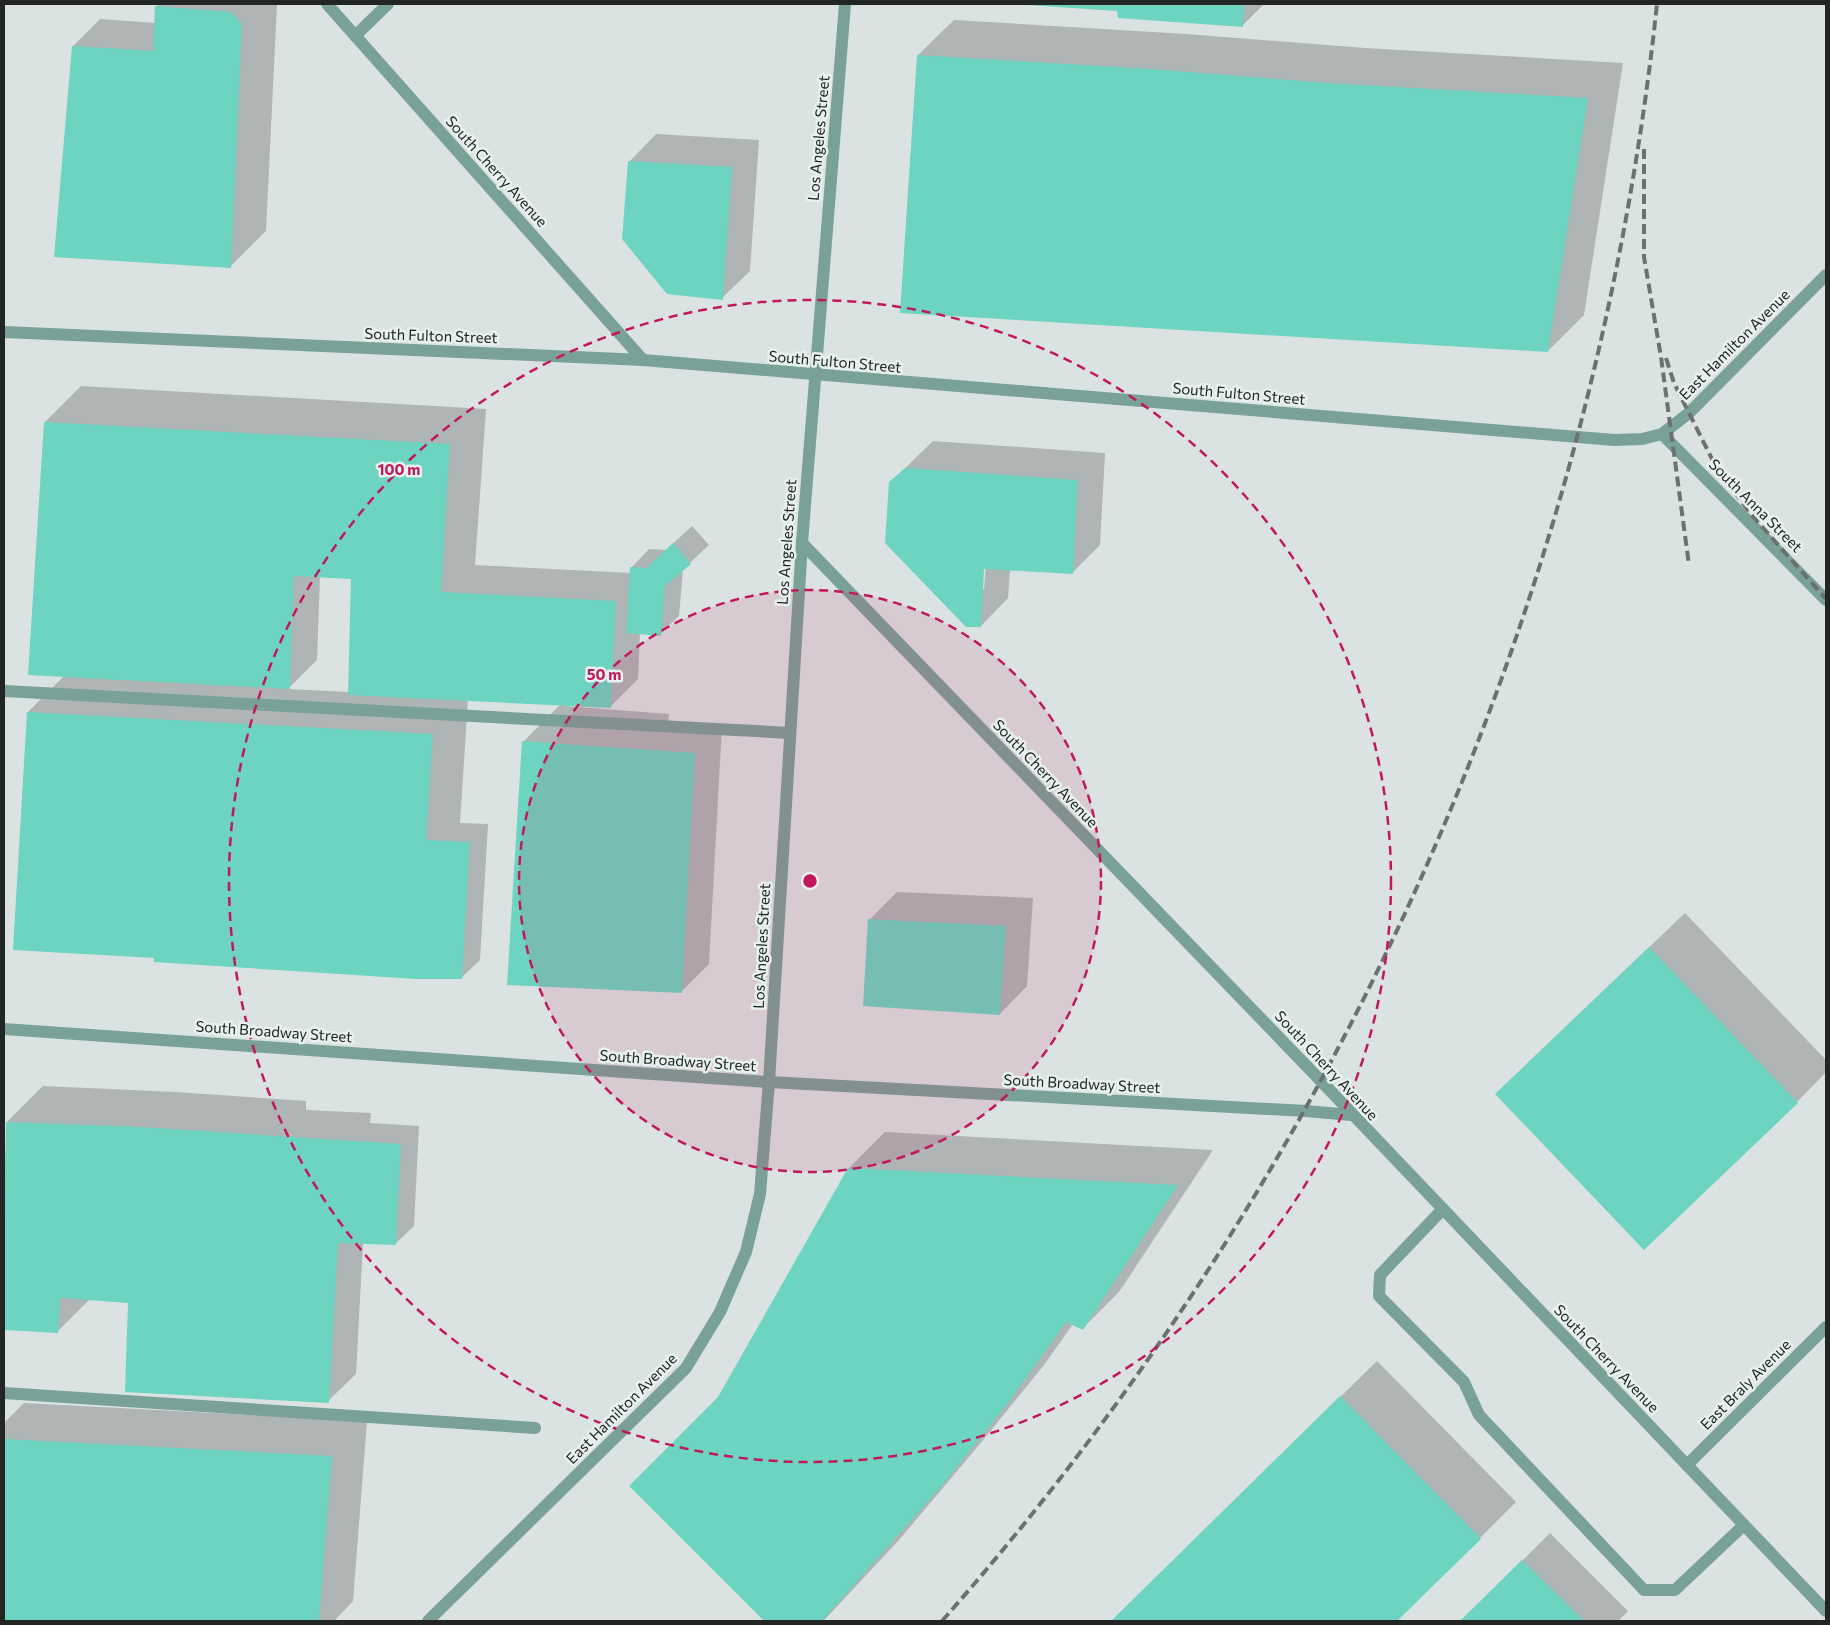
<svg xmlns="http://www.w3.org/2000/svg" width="1830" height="1625" font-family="Commissioner,sans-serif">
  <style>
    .shadow { fill: #0003; fill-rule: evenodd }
    .building { fill: #6cd4c0 }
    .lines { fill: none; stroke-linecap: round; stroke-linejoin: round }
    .minor { stroke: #79a198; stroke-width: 12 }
    .rail { stroke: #6b716f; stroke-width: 4; stroke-dasharray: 10 5; stroke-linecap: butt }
    .ring { fill: none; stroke: #c2185b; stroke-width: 2.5; stroke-dasharray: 9 6 }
    .labels { text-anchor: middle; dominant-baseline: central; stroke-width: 5; stroke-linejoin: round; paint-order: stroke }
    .street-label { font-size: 15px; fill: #212524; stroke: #e7f1ee }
    .centre { fill: #c2185b; stroke: #e7f1ee; stroke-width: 2.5 }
    .ring-label { font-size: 15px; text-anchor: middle; font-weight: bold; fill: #c2185b; stroke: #e7f1ee; stroke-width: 5; stroke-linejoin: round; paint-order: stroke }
  </style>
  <rect width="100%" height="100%" fill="#dae3e1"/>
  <g class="shadow">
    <polygon points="159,4 277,4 266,231 231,266 73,46 100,19 156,23 157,6"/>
    <polygon points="1019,4 1264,4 1242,26 1118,10"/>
    <polygon points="954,20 1186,34 1365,48 1623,63 1584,315 1548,351 918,55"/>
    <polygon points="656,134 759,140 750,271 722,298 629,162"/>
    <path d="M81,386L486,409L475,565L631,573V568L649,549L666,550L692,526L709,545L683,569L679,616L660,634L640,633L638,679L611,706L565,704V706L669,714L668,723L722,726L709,964L681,992L509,984L523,742L561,704L468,699L460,823L488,824L480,960L461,978L156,956L28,712L65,675L45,422ZM320,576L352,578L349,692L288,689L317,660Z"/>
    <path d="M933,441L1105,453L1100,545L1072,573L1010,569L1008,598L981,626L890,483ZM983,563H986L984,590L982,587Z"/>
    <polygon points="897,892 1033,898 1027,986 1000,1014 869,920"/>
    <polygon points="1685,913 1826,1060 1826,1072 1797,1102 1533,1058"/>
    <polygon points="43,1086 175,1092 306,1101 306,1110 371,1113 370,1123 419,1126 414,1226 395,1244 363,1243 356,1374 328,1401 129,1302 90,1299 58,1331 4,1329 4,1173 7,1122"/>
    <polygon points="885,1132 1213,1150 1119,1292 1083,1328 1073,1324 1044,1365 974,1451 899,1540 830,1614 823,1621 766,1621 631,1486 720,1397 849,1168"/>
    <polygon points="1377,1361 1516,1502 1480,1538 1395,1621 1112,1621"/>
    <polygon points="24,1403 367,1421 353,1601 334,1621 4,1621 4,1423"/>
    <polygon points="1550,1533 1628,1611 1618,1621 1462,1621"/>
  </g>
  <g class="building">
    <polygon points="1011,4 1244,4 1243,27 1118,18 1117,11"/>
    <polygon points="155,6 231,12 242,24 231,268 54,257 72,46 153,51"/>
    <polygon points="917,55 1150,69 1328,83 1588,98 1548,352 900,313"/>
    <polygon points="628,161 732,167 723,300 667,294 622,239"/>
    <polygon points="44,422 450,444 441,592 616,601 611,708 348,695 351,579 294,576 290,689 28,675"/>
    <polygon points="905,468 1078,480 1073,574 984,569 981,627 966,627 885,543 889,482"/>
    <polygon points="673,543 691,564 665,586 661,636 626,633 630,567 646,568"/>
    <polygon points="27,712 433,734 426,840 470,842 462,979 416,979 154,962 154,958 13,950"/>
    <polygon points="522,741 695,753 682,993 507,985"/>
    <polygon points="868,919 1006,926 1000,1015 863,1006"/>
    <polygon points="1649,947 1798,1103 1644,1250 1495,1094"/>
    <polygon points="6,1122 139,1127 401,1144 396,1245 338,1243 329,1403 125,1392 128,1303 60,1298 58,1333 4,1330"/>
    <polygon points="848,1168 1178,1185 1083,1330 1066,1322 1008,1403 939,1489 822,1621 764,1621 629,1486 718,1397"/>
    <polygon points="1340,1396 1481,1539 1397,1621 1111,1621"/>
    <polygon points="4,1439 332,1456 319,1621 4,1621"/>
    <polygon points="1522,1560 1584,1621 1460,1621"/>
  </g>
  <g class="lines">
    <g class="minor">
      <polyline points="327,4 643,360"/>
      <polyline points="355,36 388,4"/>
      <polyline points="4,332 643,360 1614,440 1642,439 1662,434 1689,413 1826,275"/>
      <polyline points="1662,434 1826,600"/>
      <polyline points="802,543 1322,1082 1826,1611"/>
      <polyline points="4,691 790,733"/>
      <polyline points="4,1029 769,1082 1306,1111 1351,1115"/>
      <polyline points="1442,1210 1380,1275 1379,1296 1464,1382 1479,1415 1644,1590 1675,1590 1744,1525"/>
      <polyline points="4,1393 535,1428"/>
      <polyline points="1687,1465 1826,1327"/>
      <polyline points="428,1621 686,1368 720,1312 746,1252 760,1194 769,1082 802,543 845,4"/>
    </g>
    <g class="rail">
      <polyline points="1644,149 1644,257 1661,357 1689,565"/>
      <polyline points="1666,358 1674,383 1715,465 1750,513 1826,599"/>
      <path d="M942,1621C1342,1168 1593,605 1657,4"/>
    </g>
  </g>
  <circle cx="810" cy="881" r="291" fill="#c2185b" fill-opacity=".12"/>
  <g class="ring">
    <circle cx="810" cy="881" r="291"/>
    <circle cx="810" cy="881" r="581"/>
  </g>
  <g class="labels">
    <g class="street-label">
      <text transform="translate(818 138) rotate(-85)">Los Angeles Street</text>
      <text transform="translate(497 171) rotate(48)">South Cherry Avenue</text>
      <text transform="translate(431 335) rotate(2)">South Fulton Street</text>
      <text transform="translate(1734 344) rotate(-45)">East Hamilton Avenue</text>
      <text transform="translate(835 361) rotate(5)">South Fulton Street</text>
      <text transform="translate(1239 393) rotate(5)">South Fulton Street</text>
      <text transform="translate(1756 505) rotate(45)">South Anna Street</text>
      <text transform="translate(786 542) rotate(-86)">Los Angeles Street</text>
      <text transform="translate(1046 773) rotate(46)">South Cherry Avenue</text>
      <text transform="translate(761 946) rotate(-87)">Los Angeles Street</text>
      <text transform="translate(274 1031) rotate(4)">South Broadway Street</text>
      <text transform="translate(678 1060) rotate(4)">South Broadway Street</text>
      <text transform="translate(1327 1065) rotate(47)">South Cherry Avenue</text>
      <text transform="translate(1082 1083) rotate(3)">South Broadway Street</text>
      <text transform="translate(1607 1358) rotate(46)">South Cherry Avenue</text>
      <text transform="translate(1745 1384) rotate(-45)">East Braly Avenue</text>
      <text transform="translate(621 1408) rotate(-45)">East Hamilton Avenue</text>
    </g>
  </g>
  <circle cx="810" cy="881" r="8" class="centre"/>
  <g class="ring-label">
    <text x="399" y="475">100 m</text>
    <text x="604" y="680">50 m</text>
  </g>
  <rect width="1830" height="1625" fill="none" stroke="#212524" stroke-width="10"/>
</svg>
